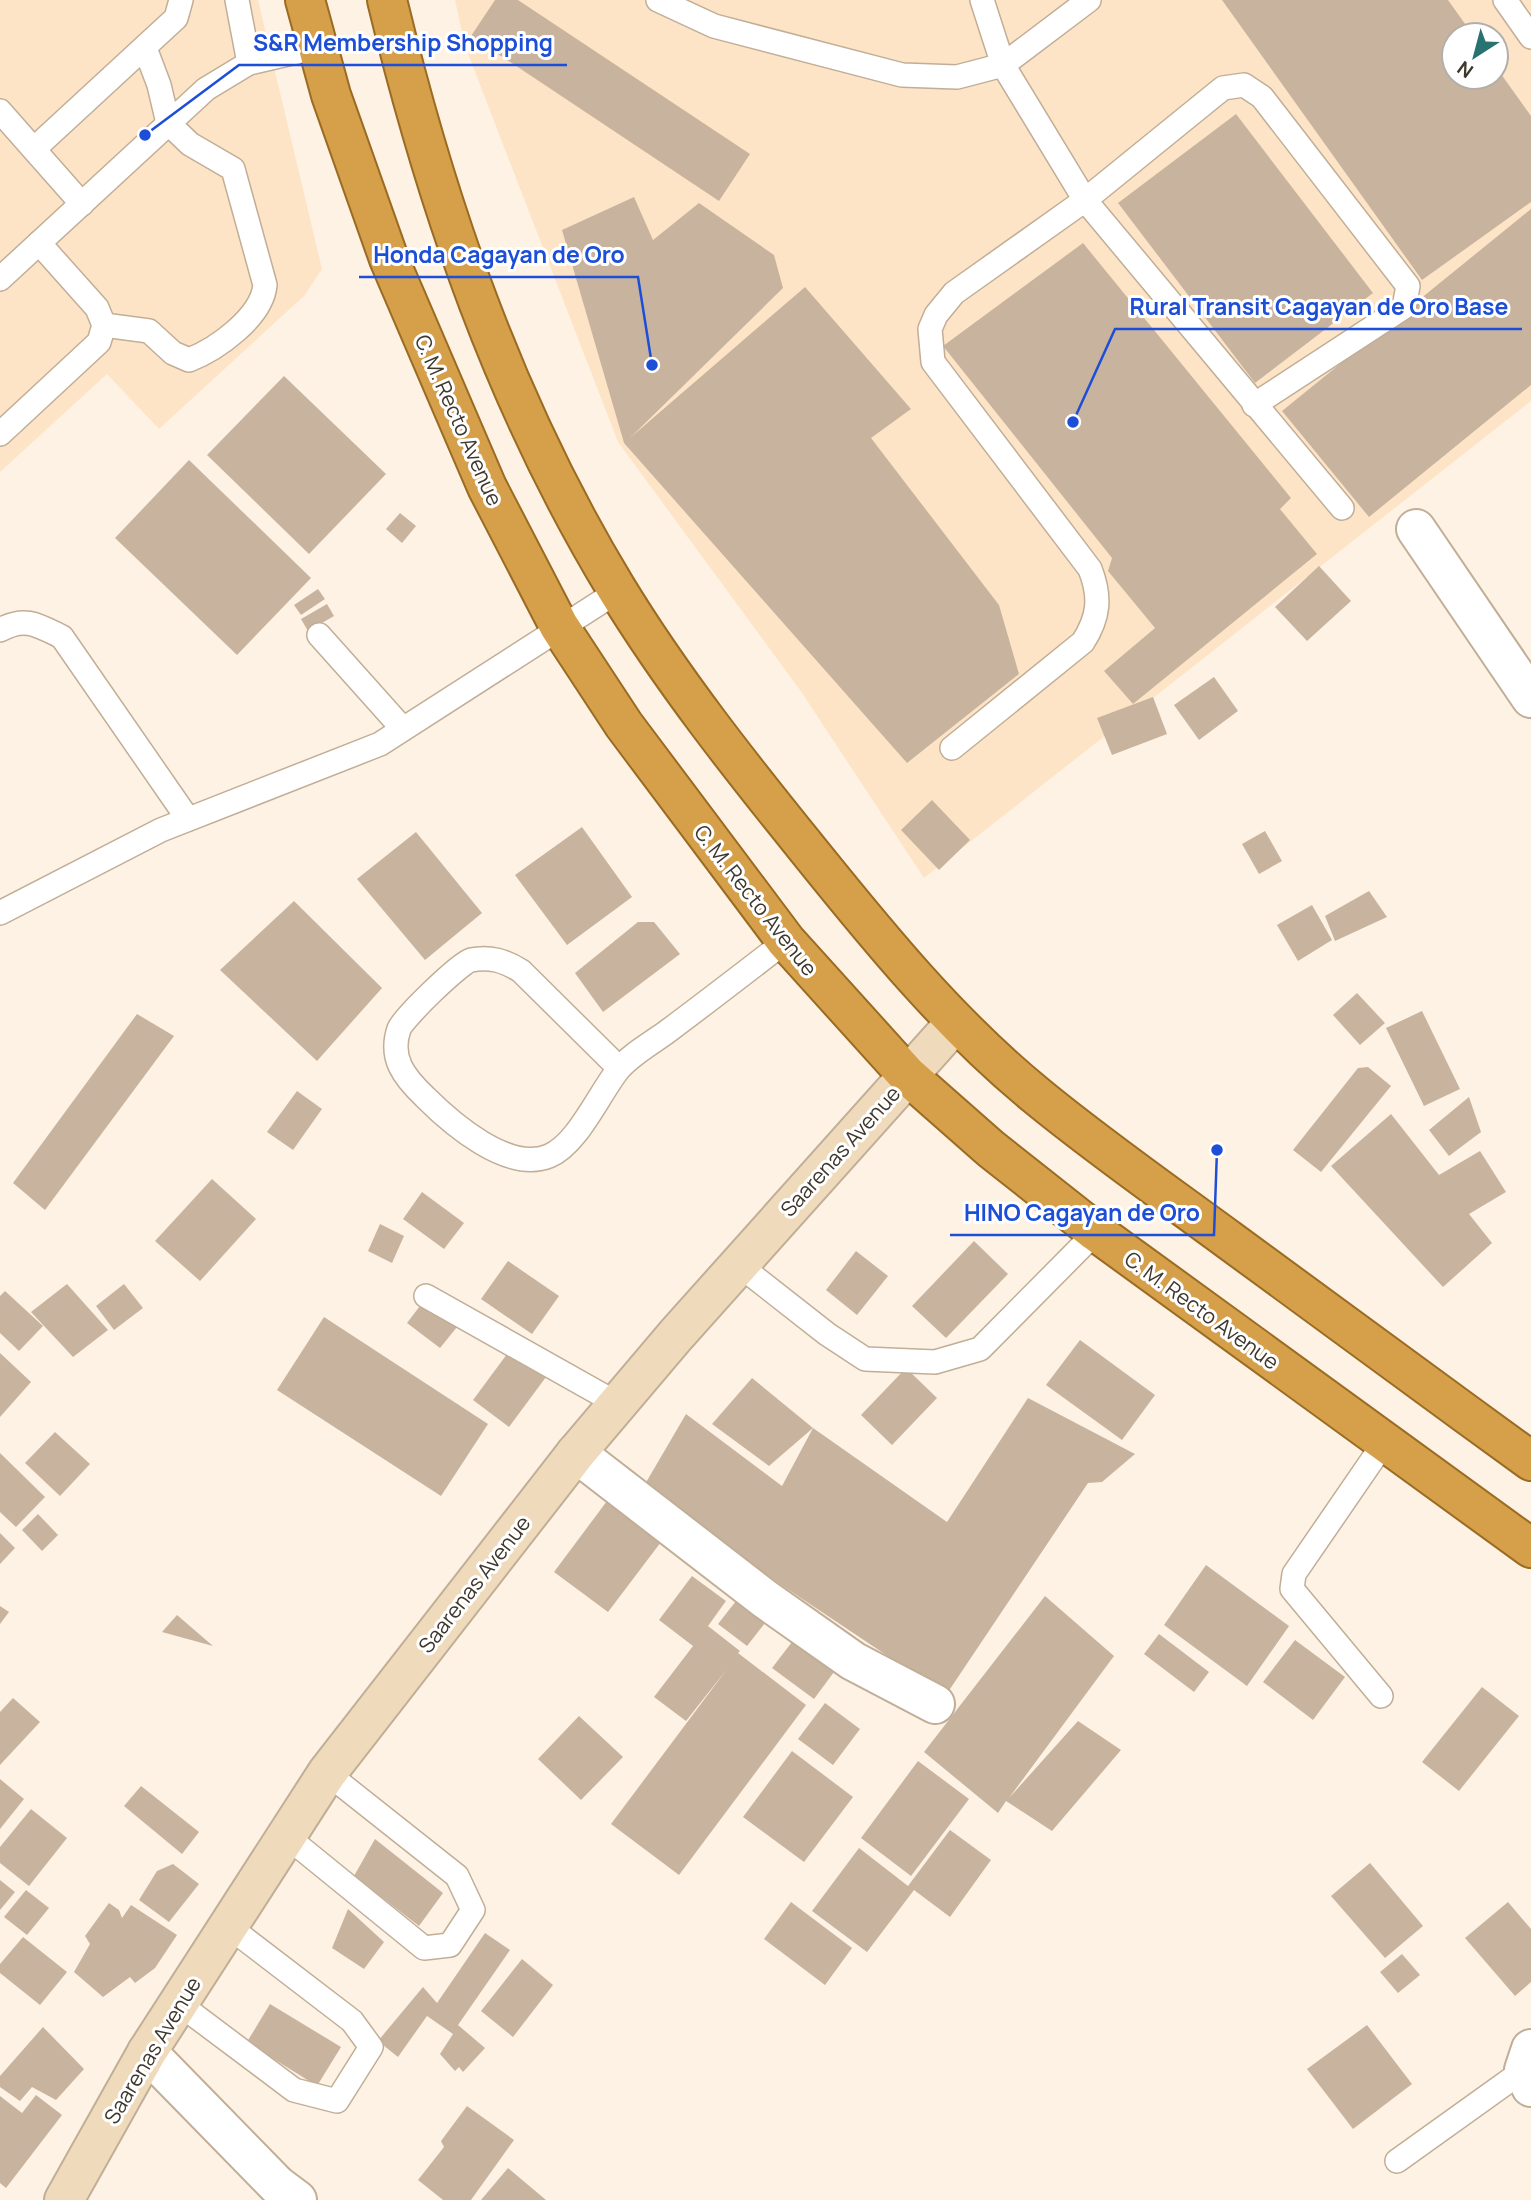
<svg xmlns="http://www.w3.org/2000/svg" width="1531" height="2200" font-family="Manrope,sans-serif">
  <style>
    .built { fill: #fee4c6; fill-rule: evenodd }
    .building { fill: #c8b49e }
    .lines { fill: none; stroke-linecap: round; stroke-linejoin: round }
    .service-casing { stroke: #c1ae97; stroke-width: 26 }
    .minor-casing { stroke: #c1ae97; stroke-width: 42 }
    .secondary-casing { stroke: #c1ae97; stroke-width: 42 }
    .trunk-casing { stroke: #9a6b22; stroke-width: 42 }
    .service { stroke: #fff; stroke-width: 23 }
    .minor { stroke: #fff; stroke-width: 38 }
    .secondary { stroke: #efdbbb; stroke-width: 38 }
    .trunk { stroke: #d69f4a; stroke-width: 38 }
    .labels { text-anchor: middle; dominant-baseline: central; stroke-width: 6; stroke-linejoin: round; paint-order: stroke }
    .street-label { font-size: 21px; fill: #3e372d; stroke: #fff }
    .leader { fill: none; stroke: #1d4ed8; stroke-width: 2.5 }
    .callout-dot { fill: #1d4ed8; stroke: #fff; stroke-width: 2.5 }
    .callout-label { font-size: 23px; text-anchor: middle; font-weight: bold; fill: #1d4ed8; stroke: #fff; stroke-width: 6; stroke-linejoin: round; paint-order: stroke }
  </style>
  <rect width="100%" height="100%" fill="#fef2e4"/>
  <g class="built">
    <polygon points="0,0 258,0 322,269 304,296 159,429 107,374 0,472"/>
    <path d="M455,0H1531V401L924,878L800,690L618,442L465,46ZM1454,35H1496V77H1454Z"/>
  </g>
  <g class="building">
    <polygon points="495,0 518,0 750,154 719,201 471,36"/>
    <polygon points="1222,0 1448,0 1473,35 1454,35 1454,77 1496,77 1496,67 1531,116 1531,202 1422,280"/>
    <polygon points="1236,114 1373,293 1255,383 1118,203"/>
    <polygon points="634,197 653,240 699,203 774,255 783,288 631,437 805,287 911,409 871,438 999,605 1019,674 907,763 624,443 562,230"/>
    <polygon points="1531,209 1531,385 1369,517 1282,411"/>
    <polygon points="1083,243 1291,498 1280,509 1317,554 1133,704 1104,671 1155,628 1108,571 1112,558 943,346"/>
    <polygon points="284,376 386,474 309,554 207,455"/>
    <polygon points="189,460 311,578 237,655 115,538"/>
    <polygon points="400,513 416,526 402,543 386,529"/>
    <polygon points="1319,566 1351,601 1307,641 1275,607"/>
    <polygon points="318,589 325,599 301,615 294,605"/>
    <polygon points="327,604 334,616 308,631 301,619"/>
    <polygon points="1214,677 1238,711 1199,740 1174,705"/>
    <polygon points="1153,697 1167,734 1112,755 1097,718"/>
    <polygon points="932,800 970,840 939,870 901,830"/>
    <polygon points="582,827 632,897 567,945 515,875"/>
    <polygon points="1265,831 1282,861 1259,874 1242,844"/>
    <polygon points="416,832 482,913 425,960 357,879"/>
    <polygon points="1369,891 1387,917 1335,941 1325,916"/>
    <polygon points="294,901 382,988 317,1061 220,970"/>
    <polygon points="1312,905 1332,940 1298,961 1277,925"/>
    <polygon points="638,922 654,922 680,954 603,1012 575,973"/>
    <polygon points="1357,993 1385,1023 1360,1045 1333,1015"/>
    <polygon points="1422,1011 1460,1089 1424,1106 1386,1028"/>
    <polygon points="137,1014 174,1036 45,1210 13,1183"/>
    <polygon points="1368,1067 1391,1086 1321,1172 1293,1150 1358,1068"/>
    <polygon points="297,1091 322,1109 293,1150 267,1132"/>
    <polygon points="1469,1097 1481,1132 1449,1156 1429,1130"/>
    <polygon points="1391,1114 1439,1175 1480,1151 1506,1192 1469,1214 1492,1243 1443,1287 1331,1166"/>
    <polygon points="212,1179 256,1219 200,1281 155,1241"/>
    <polygon points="422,1192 464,1223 444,1249 403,1219"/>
    <polygon points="380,1224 404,1236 392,1263 368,1251"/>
    <polygon points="974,1241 1008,1274 946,1338 912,1306"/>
    <polygon points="856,1251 888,1276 857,1315 826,1290"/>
    <polygon points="508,1261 559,1296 532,1334 481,1299"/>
    <polygon points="67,1284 108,1330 73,1357 31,1312"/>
    <polygon points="124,1284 143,1308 114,1330 96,1306"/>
    <polygon points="5,1291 43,1326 19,1351 0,1333 0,1296"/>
    <polygon points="423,1302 457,1327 440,1348 407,1323"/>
    <polygon points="324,1317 488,1424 441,1496 277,1390"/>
    <polygon points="1080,1340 1155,1395 1122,1440 1046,1385"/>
    <polygon points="510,1350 546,1377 509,1427 473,1400"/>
    <polygon points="0,1353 31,1382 0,1417"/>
    <polygon points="906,1368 937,1398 892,1445 861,1415"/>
    <polygon points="752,1378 813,1428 769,1466 712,1424"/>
    <polygon points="1028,1398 1135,1454 1102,1482 1088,1483 946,1695 641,1491 686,1414 782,1486 813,1428 947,1522"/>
    <polygon points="55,1432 90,1464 60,1496 25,1463"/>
    <polygon points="0,1453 45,1497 16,1527 0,1512"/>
    <polygon points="607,1501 661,1542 608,1612 554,1572"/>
    <polygon points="38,1514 58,1535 42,1551 22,1530"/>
    <polygon points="0,1533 15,1548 0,1564"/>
    <polygon points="1206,1565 1289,1626 1247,1686 1164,1625"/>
    <polygon points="692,1576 726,1601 708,1626 740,1651 738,1653 806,1705 679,1875 611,1824 727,1669 686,1721 654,1697 693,1646 659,1620"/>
    <polygon points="1045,1596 1114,1656 1009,1798 1078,1721 1121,1750 1052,1831 1006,1801 998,1813 924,1752"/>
    <polygon points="736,1601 765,1623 747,1646 718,1624"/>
    <polygon points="0,1606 9,1612 0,1624"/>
    <polygon points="177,1615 213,1646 162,1632"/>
    <polygon points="1159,1634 1209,1672 1194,1692 1144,1654"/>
    <polygon points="1295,1640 1345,1677 1313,1720 1263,1682"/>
    <polygon points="792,1642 834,1672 814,1699 772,1668"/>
    <polygon points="1482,1687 1519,1716 1459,1791 1422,1762"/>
    <polygon points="13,1698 40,1722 0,1765 0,1712"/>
    <polygon points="825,1703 860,1729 833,1765 798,1739"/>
    <polygon points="579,1716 623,1757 581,1800 538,1759"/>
    <polygon points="792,1751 853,1797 804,1862 743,1817"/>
    <polygon points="918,1761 969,1799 911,1876 861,1838"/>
    <polygon points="0,1779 24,1799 0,1829"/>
    <polygon points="141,1786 199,1832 182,1854 124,1806"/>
    <polygon points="31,1809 67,1838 29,1886 0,1863 0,1847"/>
    <polygon points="950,1830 991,1860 950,1917 914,1890 867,1952 812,1911 859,1848 908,1886"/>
    <polygon points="375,1839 443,1893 419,1926 354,1876"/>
    <polygon points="1370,1863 1423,1926 1385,1958 1331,1896"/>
    <polygon points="173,1864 199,1884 169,1922 139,1900 157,1871"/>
    <polygon points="0,1880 15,1892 0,1910"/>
    <polygon points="26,1890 49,1908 27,1935 4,1917"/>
    <polygon points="791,1902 852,1948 825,1985 764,1939"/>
    <polygon points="1508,1902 1531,1929 1531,1982 1515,1996 1465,1938"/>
    <polygon points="109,1903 119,1910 122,1918 131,1905 177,1935 155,1968 135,1983 130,1977 103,1997 74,1972 90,1944 85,1936"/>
    <polygon points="348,1909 384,1942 364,1969 332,1948"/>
    <polygon points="485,1933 510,1950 458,2025 485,2048 463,2072 459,2067 455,2071 440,2054 453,2034 427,2016 398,2057 378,2041 423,1987 437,2003"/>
    <polygon points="23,1937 67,1972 40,2005 0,1973 0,1964"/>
    <polygon points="1402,1954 1420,1975 1398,1993 1380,1972"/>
    <polygon points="522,1959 553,1985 513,2037 481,2011"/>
    <polygon points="270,2004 341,2047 317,2086 247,2042"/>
    <polygon points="1367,2025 1412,2084 1353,2129 1307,2069"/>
    <polygon points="43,2027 84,2069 56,2100 32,2087 20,2101 0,2087 0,2076"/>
    <polygon points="36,2095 62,2115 6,2188 0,2183 0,2096 22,2113"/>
    <polygon points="467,2106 514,2140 471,2200 443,2200 418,2180 444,2147 441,2141"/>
    <polygon points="508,2168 546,2200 481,2200"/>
  </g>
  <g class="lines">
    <g class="service-casing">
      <g id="service">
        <polyline points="237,0 249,63"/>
        <polyline points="658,0 714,26 902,75 957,77 1003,65 1089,0"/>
        <polyline points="982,0 1003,65 1085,200 1342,508"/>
        <polyline points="1505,0 1531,37"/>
        <polyline points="0,111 82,204"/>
        <polyline points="34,149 176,18 181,0"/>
        <polyline points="0,279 206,89 249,63 318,47"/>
        <path d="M104,325L149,331L173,353L189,360C217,349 262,317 265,285L233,169L190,144L168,123L159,85L145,48"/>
        <polyline points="0,434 99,342 104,325 97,308 39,243"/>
        <path d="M0,630C25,616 38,625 62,637L188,819"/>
        <polyline points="319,635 403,729"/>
        <path d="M952,748L1083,642C1099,617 1101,597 1090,569L933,362L930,329L936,315L954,293L1085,200L1223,88L1244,85L1262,97L1408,286L1404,307L1254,405"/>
        <polyline points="0,913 161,830 380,744 618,591"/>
        <path d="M619,1068L521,971C505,961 490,956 471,960C460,963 403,1018 399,1029C389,1058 404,1077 425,1097C451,1123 508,1173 549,1156C577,1145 599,1094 618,1070C630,1055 652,1043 668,1031C707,1002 747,971 786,941"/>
        <polyline points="739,1265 827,1334 865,1359 935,1362 980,1349 1096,1232"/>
        <polyline points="426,1296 618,1404"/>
        <polyline points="1381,1696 1292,1589 1294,1574 1384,1443"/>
        <polyline points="285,1835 424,1948 450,1945 473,1910 457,1876 327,1773"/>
        <polyline points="178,2003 294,2090 337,2101 371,2047 352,2021 228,1926"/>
        <polyline points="1397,2161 1524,2070"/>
      </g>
    </g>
    <g class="minor-casing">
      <g id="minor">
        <polyline points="1416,529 1531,698"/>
        <polyline points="576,1453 765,1599 853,1661 935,1704"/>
        <polyline points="1531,2049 1524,2070 1531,2087"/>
        <polyline points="147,2052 277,2185 297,2200"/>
      </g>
    </g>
    <g class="secondary-casing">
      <polyline id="secondary" points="64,2200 147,2052 327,1773 576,1453 676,1335 956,1022"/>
    </g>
    <g class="trunk-casing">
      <g id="trunk">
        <polyline points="305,0 331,95 389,259 487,487 559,626 624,725 786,941 907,1075 991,1149 1096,1232 1531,1548"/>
        <path d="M387,0C437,207 505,405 616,588C672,680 741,767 809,851C879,938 950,1025 1037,1096C1099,1147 1165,1193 1229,1240C1330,1314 1430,1388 1531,1461"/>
      </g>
    </g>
    <use href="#service" class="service"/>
    <use href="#minor" class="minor"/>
    <use href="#secondary" class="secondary"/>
    <use href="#trunk" class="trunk"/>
  </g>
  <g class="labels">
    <g class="street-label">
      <text transform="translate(459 420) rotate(66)">C. M. Recto Avenue</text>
      <text transform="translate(756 900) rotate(52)">C. M. Recto Avenue</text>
      <text transform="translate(840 1151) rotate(-48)">Saarenas Avenue</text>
      <text transform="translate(1202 1310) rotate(36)">C. M. Recto Avenue</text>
      <text transform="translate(474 1584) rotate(-52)">Saarenas Avenue</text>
      <text transform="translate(152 2050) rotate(-59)">Saarenas Avenue</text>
    </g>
  </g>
  <path class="leader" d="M145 135L239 65H567M652 365L638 277H359M1073 422L1115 329H1522M1217 1150L1214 1235H950"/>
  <g class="callout-dot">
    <circle cx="145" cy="135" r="7"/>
    <circle cx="652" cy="365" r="7"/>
    <circle cx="1073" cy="422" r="7"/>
    <circle cx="1217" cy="1150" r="7"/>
  </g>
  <g class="callout-label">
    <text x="403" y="51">S&amp;R Membership Shopping</text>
    <text x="499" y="263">Honda Cagayan de Oro</text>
    <text x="1319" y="315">Rural Transit Cagayan de Oro Base</text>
    <text x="1082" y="1221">HINO Cagayan de Oro</text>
  </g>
  <g transform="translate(1475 56) rotate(216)"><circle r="33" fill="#ffffff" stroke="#b2afab" stroke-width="2"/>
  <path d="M0-5L12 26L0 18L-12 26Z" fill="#287372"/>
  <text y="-10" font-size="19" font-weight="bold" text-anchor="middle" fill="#3e372d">N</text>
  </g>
</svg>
